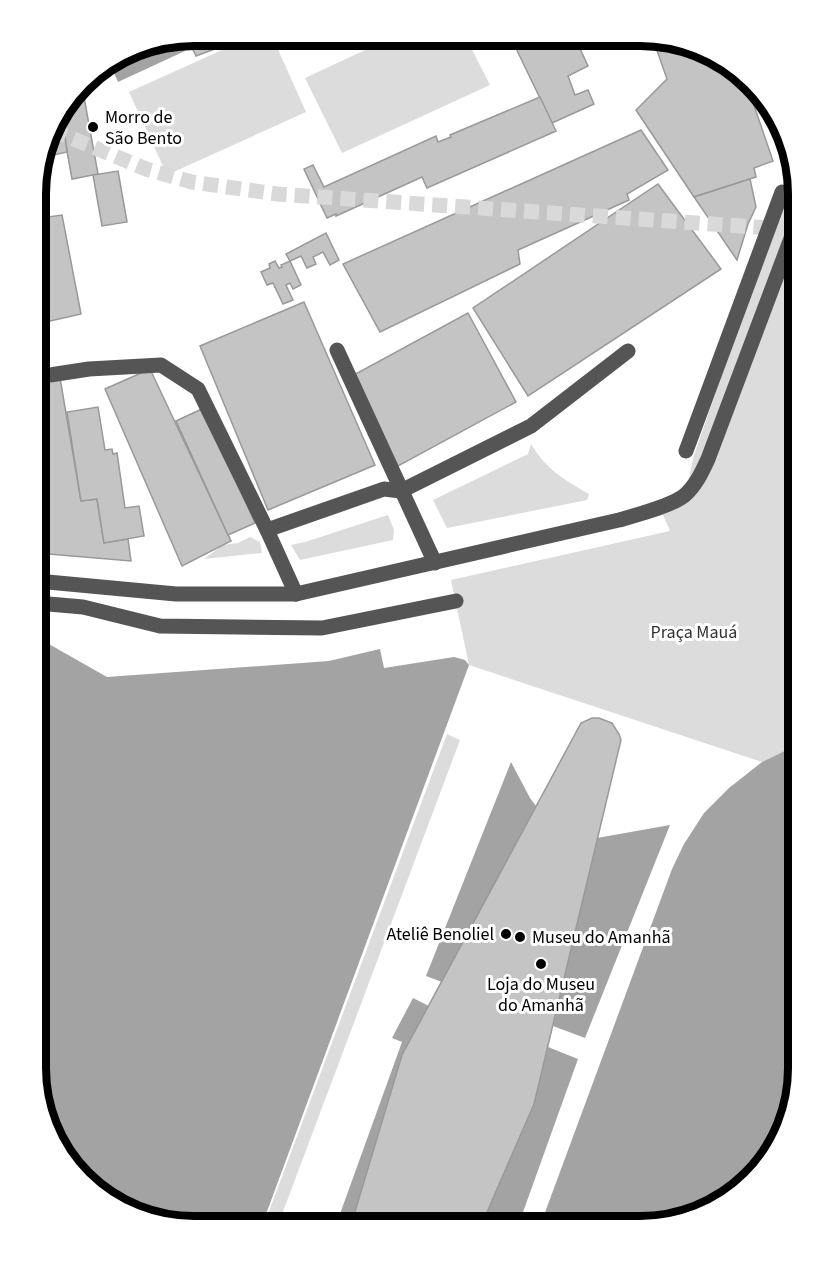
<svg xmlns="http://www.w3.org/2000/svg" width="835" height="1262" font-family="'Source Sans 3',sans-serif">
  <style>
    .green { fill: #dcdcdc }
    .water { fill: #a3a3a3 }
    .building { fill: #c4c4c4; stroke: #999; stroke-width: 1.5 }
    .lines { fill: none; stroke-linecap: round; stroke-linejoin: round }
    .major-tunnel { stroke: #d9d9d9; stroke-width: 15; stroke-dasharray: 15 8; stroke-linecap: butt }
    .minor { stroke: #555; stroke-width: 15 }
    .poi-dot { fill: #000; stroke: #fff; stroke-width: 2 }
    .labels { text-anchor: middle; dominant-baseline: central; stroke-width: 6; stroke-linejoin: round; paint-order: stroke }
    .poi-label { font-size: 18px; fill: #000; stroke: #fff; text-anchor: start }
    .park-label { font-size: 18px; fill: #333; stroke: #fff }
    .rim { fill: none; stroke: #000; stroke-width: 8 }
  </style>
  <rect width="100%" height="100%" fill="#fff"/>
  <g class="green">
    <polygon points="253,36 272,36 306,112 167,175 129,92"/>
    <polygon points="393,37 466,38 490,85 342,153 305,78"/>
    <polygon points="794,169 799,195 799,744 762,762 469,665 451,580 670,531 660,508 688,483 694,455"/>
    <path d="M531,444C546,469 564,480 589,494L587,500L447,528L433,500L528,454Z"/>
    <polygon points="388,515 394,530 393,540 300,560 291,545 305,542"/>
    <polygon points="250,537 260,542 262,553 204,559 223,545 238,543"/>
    <polygon points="447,734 460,740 278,1225 264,1225"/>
  </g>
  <g class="water">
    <polygon points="179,39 185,51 118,82 110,64 143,45"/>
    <polygon points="37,638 40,639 107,677 329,661 380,649 384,668 454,657 465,660 469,665 262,1225 175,1225 98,1193 48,1128 36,1067"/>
    <polygon points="799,744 799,1078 766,1164 701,1214 640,1226 540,1226 672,869 684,844 704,813 729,788 762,762"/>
    <polygon points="511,762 530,798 536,806 442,982 426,976"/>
    <polygon points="670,825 585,1038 553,1026 597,838"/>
    <polygon points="413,998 429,1006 402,1055 351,1225 336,1225 402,1042 392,1038"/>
    <polygon points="548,1047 578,1059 518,1226 481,1226 534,1104"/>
  </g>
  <g class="building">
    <polygon points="195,36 215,36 220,47 196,56 187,37"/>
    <polygon points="511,38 575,38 588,66 568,76 575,95 588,90 594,104 552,123"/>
    <polygon points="653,39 671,39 737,69 745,79 773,161 754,168 756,177 694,197 636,110 667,79"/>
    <polygon points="82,86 98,174 72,179 60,112"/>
    <polygon points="540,97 556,131 427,188 422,177 336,216 336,214 327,218 304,169 313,165 324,187 436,136 438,142 451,137 450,135"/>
    <polygon points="641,130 668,170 627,194 629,200 518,250 520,264 380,332 343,264"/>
    <polygon points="65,136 67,152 45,157 44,153 49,139"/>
    <polygon points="38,171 48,217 62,215 81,314 37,324"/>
    <polygon points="118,171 127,222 102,226 93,175"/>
    <polygon points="750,179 756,207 748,224 737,260 694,197"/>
    <polygon points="658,184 721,269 528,396 473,308"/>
    <polygon points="326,233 339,260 330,265 323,252 313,257 316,264 307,268 301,256 290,261 286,254"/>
    <polygon points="275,261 279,268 282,267 281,265 290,261 301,285 293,289 290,283 286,285 293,300 283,304 273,283 267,285 261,272 270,268 269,264"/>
    <polygon points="304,302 375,465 268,510 200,346"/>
    <polygon points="468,313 516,402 398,466 350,377"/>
    <polygon points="150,369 231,541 182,566 105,389"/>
    <polygon points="60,378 81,501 97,499 104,543 128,539 131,561 37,553 37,381"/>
    <polygon points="98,407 105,450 112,449 113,454 117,453 125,508 139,506 144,536 104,543 97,499 81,501 67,412"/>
    <polygon points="204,408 232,472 205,484 176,421"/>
    <polygon points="204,408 255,523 228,535 176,421"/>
    <polygon points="592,718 599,718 612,723 619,734 621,740 534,1104 481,1226 351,1225 402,1055 581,723"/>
  </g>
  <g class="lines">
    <polyline class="major-tunnel" points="52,130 146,169 192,182 277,194 799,230"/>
    <g class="minor">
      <polyline points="337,350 435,563"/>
      <polyline points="37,377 89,369 161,365 198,389 267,530 296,594"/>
      <polyline points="686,451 782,192"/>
      <polyline points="267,530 384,489 401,491 531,426 628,351"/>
      <path d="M37,581L176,594H296L619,520C636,515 672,506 685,495C696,485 702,472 708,459L799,217"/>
      <polyline points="37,603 83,607 160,626 322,628 456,601"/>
    </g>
  </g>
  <g class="poi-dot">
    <circle cx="93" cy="127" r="6"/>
    <circle cx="506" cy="934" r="6"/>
    <circle cx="520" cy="937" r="6"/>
    <circle cx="541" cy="964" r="6"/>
  </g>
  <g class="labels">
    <g class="poi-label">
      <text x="105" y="117">Morro de<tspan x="105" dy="21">São Bento</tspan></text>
      <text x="494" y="934" text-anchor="end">Ateliê Benoliel</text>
      <text x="532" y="937">Museu do Amanhã</text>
      <text x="541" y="984" text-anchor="middle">Loja do Museu<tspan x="541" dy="21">do Amanhã</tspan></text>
    </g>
    <g class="park-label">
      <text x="694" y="632">Praça Mauá</text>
    </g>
  </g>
  <path d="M0 0H835V1262H0ZM194 46H640A148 148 0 0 1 788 194V1068A148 148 0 0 1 640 1216H194A148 148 0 0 1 46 1068V194A148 148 0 0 1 194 46Z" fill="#fff" fill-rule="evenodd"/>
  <path class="rim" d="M194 46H640A148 148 0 0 1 788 194V1068A148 148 0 0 1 640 1216H194A148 148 0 0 1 46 1068V194A148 148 0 0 1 194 46Z"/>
</svg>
